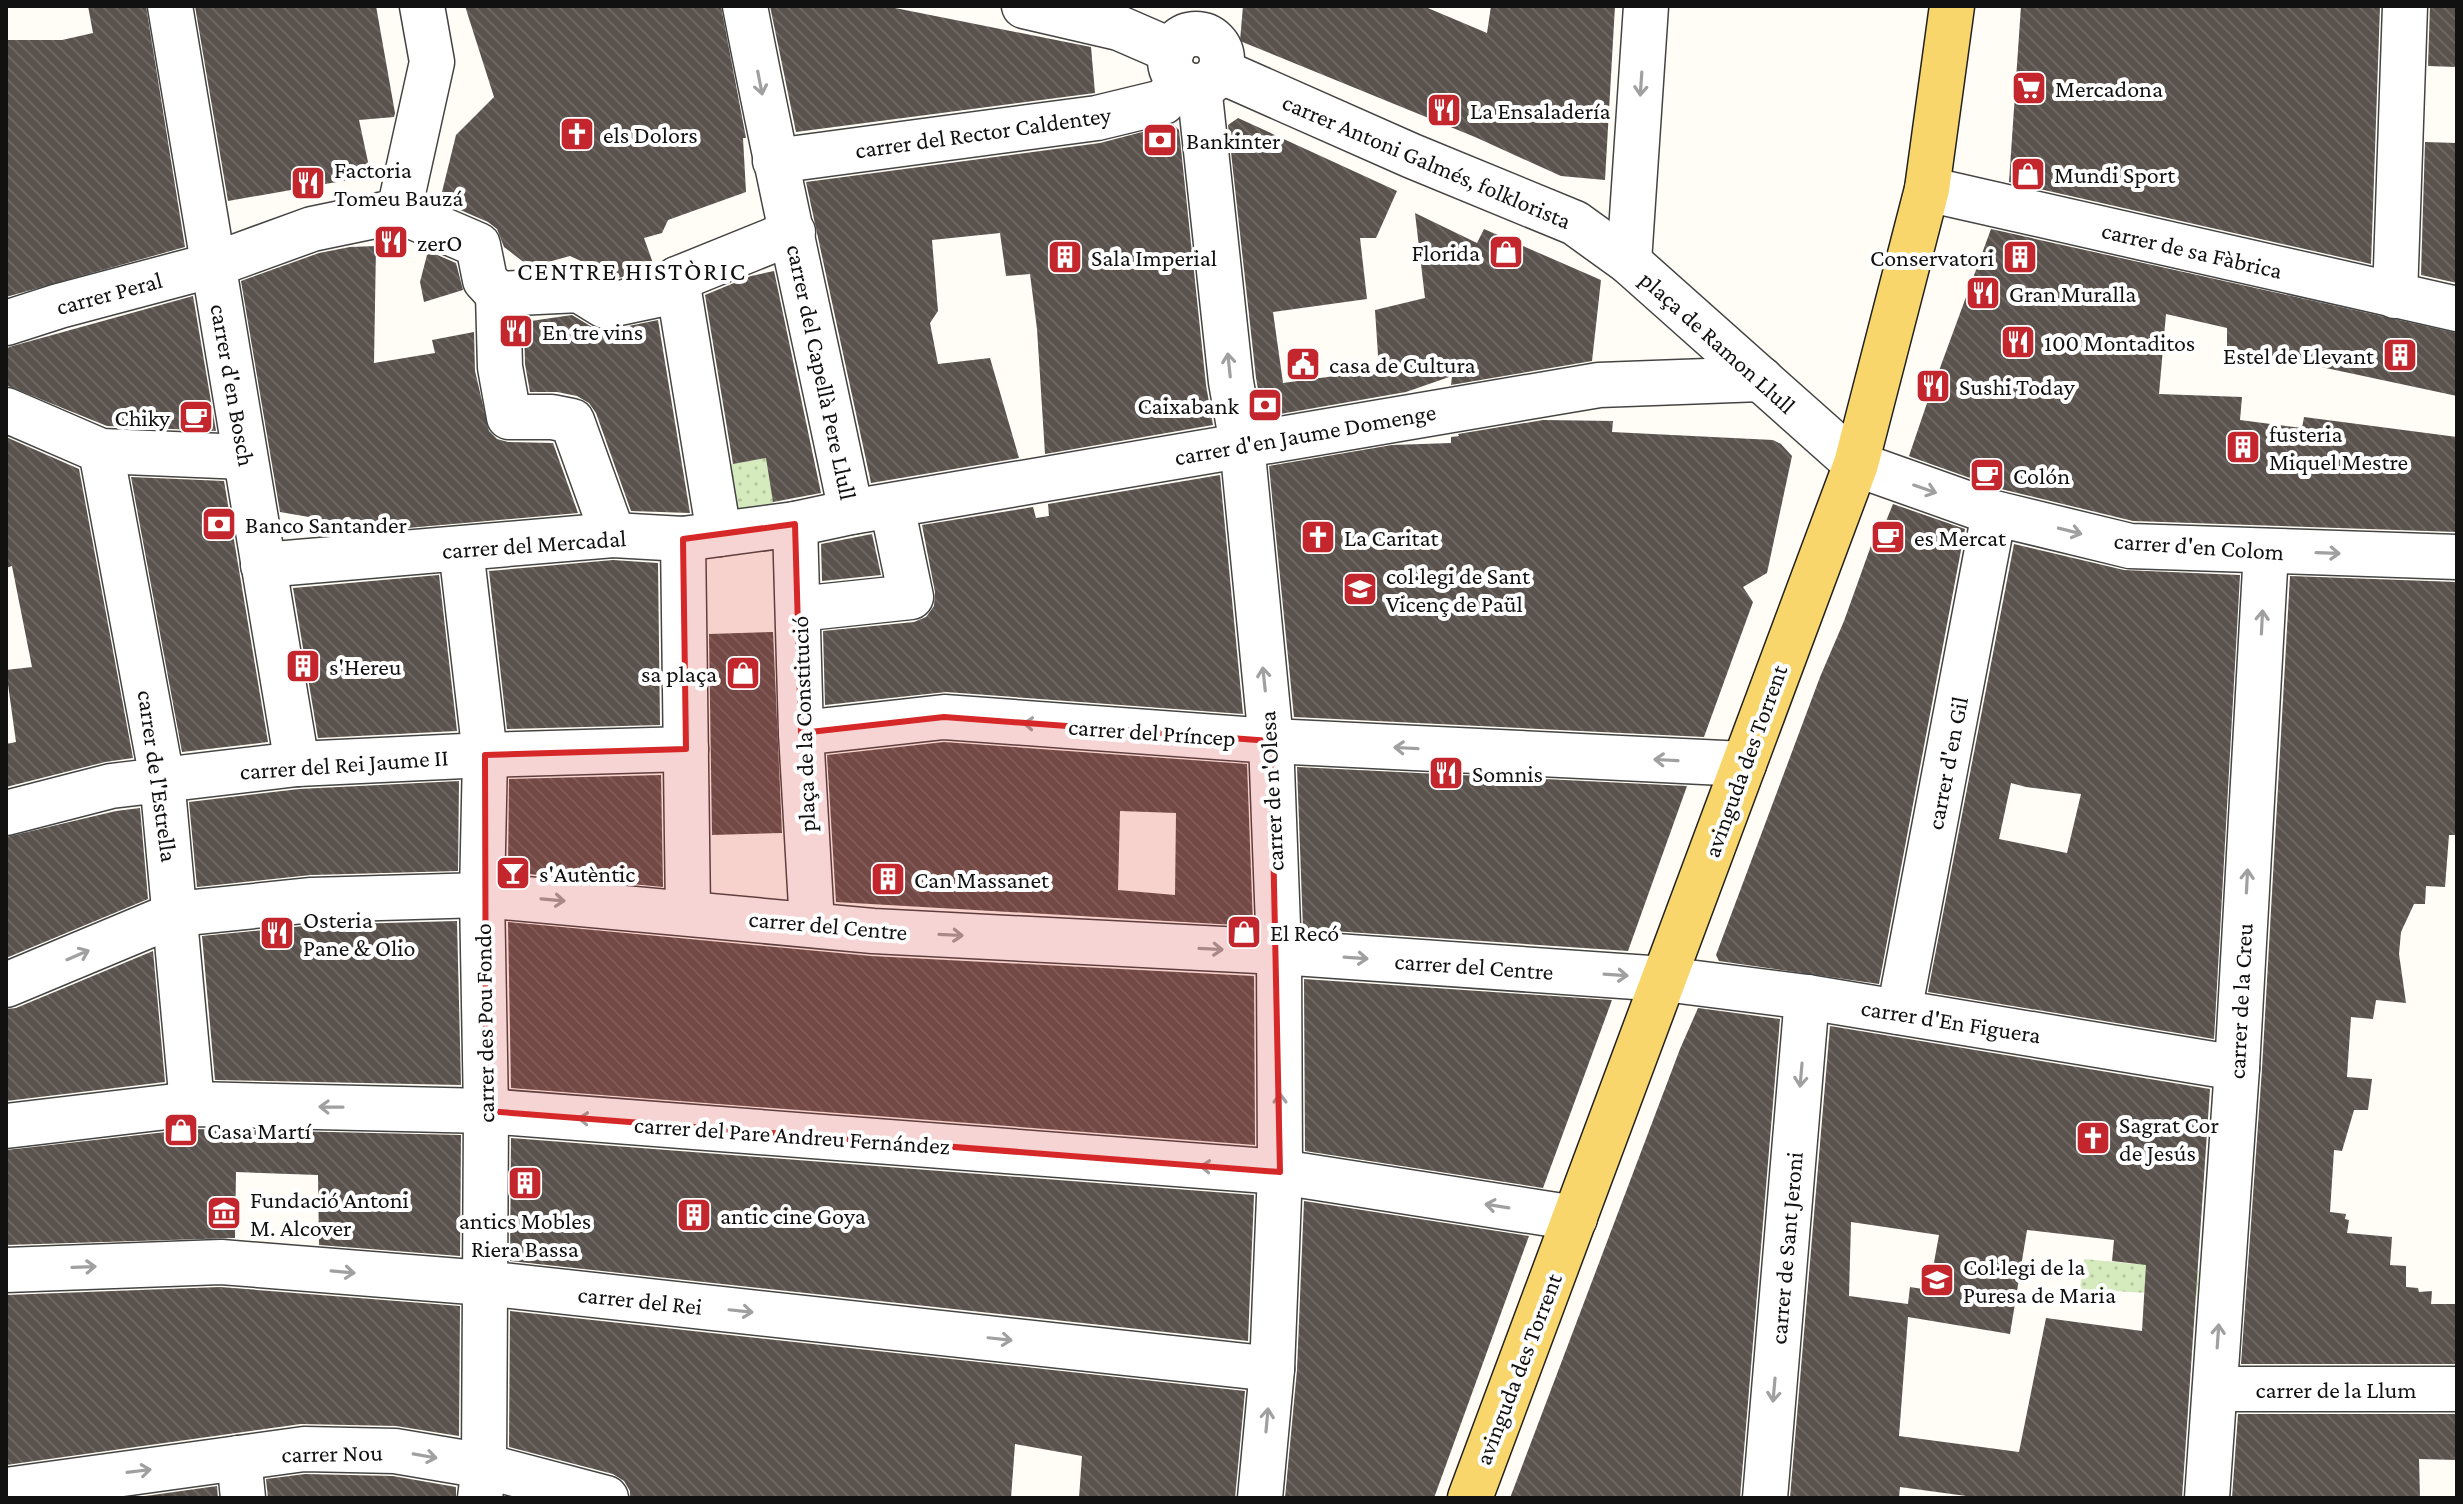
<svg xmlns="http://www.w3.org/2000/svg" width="2463" height="1504" font-family="'Crimson Pro',serif">
  <style>
    .grass { fill: url(#grass-dots) }
    .building { fill: url(#building-back-hatch); fill-rule: evenodd }
    .lines { fill: none; stroke-linecap: round; stroke-linejoin: round }
    .minor-casing { stroke: #444; stroke-width: 47 }
    .major-casing { stroke: #222; stroke-width: 47 }
    .minor { stroke: #fff; stroke-width: 44 }
    .major { stroke: #f9d66b; stroke-width: 44 }
    .oneway { stroke: #a0a0a0 }
    .marked { fill: #d62828; fill-opacity: 0.2; stroke: #d62828; stroke-width: 6; stroke-linejoin: round }
    .labels { text-anchor: middle; dominant-baseline: central; stroke-width: 8; stroke-linejoin: round; paint-order: stroke }
    .poi-label { font-size: 24px; fill: #111; stroke: #fff; text-anchor: start }
    .street-label { font-size: 24px; fill: #111; stroke: #fff }
    .neighbourhood-label { font-size: 26px; letter-spacing: 2px; fill: #111; stroke: #fff }
  </style>
  <defs>
    <pattern id="grass-dots" width="8" height="8" patternUnits="userSpaceOnUse" patternTransform="scale(2)"><rect width="8" height="8" fill="#d5ebbd"/><path d="M2 2h.1M6 6h.1" fill="none" stroke="#b6c8a1" stroke-width="1.8" stroke-linecap="round"/></pattern>
    <pattern id="building-back-hatch" width="6" height="6" patternUnits="userSpaceOnUse" patternTransform="scale(2)"><rect width="6" height="6" fill="#5a524d"/><path d="M-1 5l2 2M0 0l6 6M5-1l2 2" fill="none" stroke="#6d6662"/></pattern>
  </defs>
  <rect width="100%" height="100%" fill="#fffdf5"/>
  <g class="grass">
    <polygon points="788,454 771,488 775,513 739,519 719,466"/>
    <polygon points="2084,1259 2135,1264 2170,1262 2171,1270 2199,1271 2197,1296 2080,1289"/>
  </g>
  <g class="building">
    <polygon points="88,6 146,6 185,247 6,297 6,40 62,40 93,33"/>
    <polygon points="195,6 376,6 395,113 394,117 359,120 371,176 228,201"/>
    <polygon points="465,6 721,6 746,138 743,138 746,192 668,220 662,233 644,238 654,266 646,272 618,278 570,256 530,267 504,247 497,229 488,222 451,206 445,202 442,192 456,135 494,97"/>
    <polygon points="770,6 885,6 1091,47 1095,93 796,132"/>
    <polygon points="1243,6 1423,6 1487,33 1491,6 1615,6 1605,180 1561,176 1475,137 1240,41"/>
    <polygon points="2021,6 2380,6 2371,264 2009,182"/>
    <polygon points="2430,6 2457,6 2457,67 2428,66"/>
    <polygon points="1238,118 1397,191 1376,238 1360,238 1367,299 1273,312 1283,383 1379,370 1375,310 1425,298 1415,213 1477,243 1484,229 1601,280 1592,361 1451,385 1452,376 1406,392 1263,417 1256,378 1228,125"/>
    <polygon points="1173,124 1179,130 1206,385 1213,425 1045,454 1037,329 1030,274 1006,276 1000,233 932,240 938,311 930,323 938,364 990,358 1019,458 871,483 806,182 1100,143"/>
    <polygon points="2425,142 2457,143 2457,283 2421,275"/>
    <polygon points="1991,229 2457,333 2457,396 2227,347 2227,328 2166,314 2159,394 2242,397 2240,420 2302,428 2304,417 2457,437 2457,532 2133,521 2001,489 1911,457 1909,456 1926,406"/>
    <polygon points="376,246 374,363 435,353 432,340 474,332 475,371 489,431 497,439 508,442 553,443 578,513 384,530 280,512 241,281 319,253 350,247"/>
    <polygon points="428,251 456,263 463,290 424,302 420,282"/>
    <polygon points="774,271 821,493 773,502 766,458 733,464 705,295 751,276"/>
    <polygon points="193,296 216,431 107,426 8,386 6,351 9,347"/>
    <polygon points="572,315 592,327 609,330 658,320 690,513 631,511 596,413 589,403 577,396 557,392 530,392 525,364 524,322"/>
    <polygon points="1543,420 1613,421 1612,432 1773,440 1781,444 1792,456 1767,573 1743,587 1753,602 1704,737 1294,717 1269,466 1392,445 1451,443 1451,437 1459,436 1458,434"/>
    <polygon points="6,437 79,469 133,758 105,762 6,787 6,744 16,742 6,670 32,667 12,566 6,568"/>
    <polygon points="1220,475 1243,714 946,692 825,705 823,631 914,622 926,617 934,606 935,592 922,525 1033,507 1036,518 1049,516 1048,504"/>
    <polygon points="131,477 224,481 268,742 182,752"/>
    <polygon points="1893,504 1965,529 1879,984 1719,961 1716,955 1820,677 1844,621 1877,529 1882,531"/>
    <polygon points="872,534 881,575 822,581 821,544"/>
    <path d="M2014,544L2124,570L2240,575L2214,1039L1928,992ZM2011,783L2026,787L2081,794L2067,853L1999,839Z"/>
    <polygon points="613,560 658,563 660,725 507,729 489,571"/>
    <polygon points="439,575 457,731 318,738 293,588"/>
    <polygon points="2290,576 2457,582 2457,835 2449,835 2445,887 2426,886 2425,904 2414,904 2401,932 2399,954 2406,1003 2376,1000 2373,1019 2351,1017 2347,1077 2372,1079 2368,1110 2354,1110 2342,1151 2334,1150 2330,1212 2346,1214 2345,1219 2349,1220 2347,1233 2392,1237 2390,1265 2406,1266 2406,1287 2418,1288 2419,1292 2432,1291 2431,1304 2457,1304 2457,1364 2241,1364 2262,1069"/>
    <polygon points="773,632 782,833 712,835 709,634"/>
    <path d="M944,742L1247,764L1253,926L836,902L827,755ZM1120,811L1176,813L1175,895L1118,890Z"/>
    <polygon points="1297,767 1687,786 1628,951 1303,929"/>
    <polygon points="661,775 663,887 508,872 509,779"/>
    <polygon points="459,781 458,871 311,875 197,887 189,802 299,789"/>
    <polygon points="140,808 148,899 6,958 6,837 116,811"/>
    <polygon points="457,921 461,1085 215,1080 202,936 314,925"/>
    <polygon points="508,922 871,956 1254,976 1255,1145 511,1088"/>
    <polygon points="153,951 165,1082 6,1101 6,1009 16,1008"/>
    <polygon points="1304,979 1612,1000 1543,1188 1305,1151"/>
    <polygon points="1698,1008 1780,1019 1740,1498 1510,1498 1680,1049"/>
    <path d="M1830,1026L2210,1089L2182,1498H1981L1900,1487L1899,1498H1790ZM1851,1222L1939,1235L1929,1290L1910,1287L1908,1304L1849,1296ZM2027,1230L2114,1240L2112,1261L2146,1265L2142,1331L2046,1318L2019,1452L1899,1436L1908,1317L2010,1334Z"/>
    <polygon points="193,1129 461,1135 460,1256 319,1245 318,1175 236,1172 235,1238 6,1245 6,1150"/>
    <polygon points="511,1138 1254,1195 1248,1341 510,1261"/>
    <polygon points="1304,1201 1529,1236 1434,1498 1285,1498 1297,1370"/>
    <polygon points="220,1287 460,1306 459,1436 396,1426 301,1424 6,1465 6,1295"/>
    <polygon points="510,1311 1245,1391 1235,1498 1079,1498 1082,1456 1015,1444 1011,1498 630,1498 630,1491 624,1481 613,1474 509,1447"/>
    <polygon points="2238,1414 2457,1414 2457,1460 2419,1459 2420,1498 2232,1498"/>
    <polygon points="305,1474 393,1476 456,1487 456,1498 268,1498 266,1479"/>
    <polygon points="217,1486 218,1498 131,1498"/>
  </g>
  <g class="lines">
    <g class="minor-casing">
      <g id="minor">
        <polyline points="170,6 297,764"/>
        <path d="M745,6C777,175 816,343 851,512"/>
        <polyline points="1024,6 1119,28 1172,51"/>
        <circle cx="1196" cy="60" r="26"/>
        <polyline points="1220,71 1412,156 1575,223 1629,262 1856,464 1994,513 2130,546 2457,557"/>
        <polyline points="1199,86 1231,382 1242,444 1271,741 1279,952 1280,1172 1272,1369 1260,1498"/>
        <polyline points="775,161 1097,118 1163,102 1182,82"/>
        <polyline points="1927,189 2457,309"/>
        <polyline points="399,211 432,62 422,6"/>
        <polyline points="399,211 478,245 485,280 498,294"/>
        <polyline points="1629,262 1646,6"/>
        <polyline points="677,279 719,534"/>
        <polyline points="498,294 579,290 605,306 657,295 677,279 793,232"/>
        <polyline points="498,294 500,367 509,417 552,417 572,421 613,535"/>
        <polyline points="2395,296 2405,6"/>
        <polyline points="6,323 59,306 213,265 312,229 399,211"/>
        <polyline points="6,410 101,451 245,457"/>
        <polyline points="101,451 162,779 192,1104"/>
        <polyline points="795,524 801,733 812,924"/>
        <polyline points="683,539 688,913"/>
        <polyline points="461,549 485,755 482,895 486,1111 484,1466 480,1498"/>
        <polyline points="263,565 613,535 683,539 795,524 851,512 1599,385 1761,379"/>
        <polyline points="798,609 911,597 892,506"/>
        <polyline points="801,733 944,717 1271,741 1744,764"/>
        <polyline points="6,813 111,786 297,764 485,755 686,749"/>
        <polyline points="6,985 176,914 312,900 482,895 873,931 1279,952 1664,979 1807,997 2237,1068"/>
        <polyline points="1899,1012 1994,513"/>
        <polyline points="6,1126 192,1104 486,1111 1280,1172 1575,1218"/>
        <polyline points="6,1270 221,1262 484,1283 1272,1369"/>
        <polyline points="2215,1389 2457,1389"/>
        <polyline points="239,1458 243,1498"/>
        <polyline points="6,1490 304,1449 395,1451 484,1466 606,1498"/>
        <polyline points="1765,1498 1807,997"/>
        <polyline points="2207,1498 2237,1068 2266,551"/>
      </g>
    </g>
    <g class="major-casing">
      <polyline id="major" points="1470,1498 1856,464 1927,189 1952,6"/>
    </g>
    <use href="#minor" class="minor"/>
    <use href="#major" class="major"/>
  </g>
  <defs><path id="oneway-shaft" d="M-6 0H5M1.5-3L5.5 0L1.5 3" fill="none" stroke-width="1.6" stroke-linecap="round" stroke-linejoin="round" transform="scale(2)"/></defs>
  <g class="oneway">
    <use href="#oneway-shaft" transform="translate(760 83) rotate(79)"/>
    <use href="#oneway-shaft" transform="translate(1641 84) rotate(94)"/>
    <use href="#oneway-shaft" transform="translate(1229 365) rotate(-96)"/>
    <use href="#oneway-shaft" transform="translate(1925 489) rotate(19)"/>
    <use href="#oneway-shaft" transform="translate(2070 531) rotate(14)"/>
    <use href="#oneway-shaft" transform="translate(2328 553) rotate(2)"/>
    <use href="#oneway-shaft" transform="translate(2262 622) rotate(-87)"/>
    <use href="#oneway-shaft" transform="translate(1264 679) rotate(-96)"/>
    <use href="#oneway-shaft" transform="translate(1035 724) rotate(-176)"/>
    <use href="#oneway-shaft" transform="translate(1406 748) rotate(-177)"/>
    <use href="#oneway-shaft" transform="translate(1666 760) rotate(-177)"/>
    <use href="#oneway-shaft" transform="translate(2247 881) rotate(-87)"/>
    <use href="#oneway-shaft" transform="translate(553 900) rotate(5)"/>
    <use href="#oneway-shaft" transform="translate(951 935) rotate(3)"/>
    <use href="#oneway-shaft" transform="translate(1211 949) rotate(3)"/>
    <use href="#oneway-shaft" transform="translate(78 955) rotate(-23)"/>
    <use href="#oneway-shaft" transform="translate(1356 958) rotate(4)"/>
    <use href="#oneway-shaft" transform="translate(1616 975) rotate(4)"/>
    <use href="#oneway-shaft" transform="translate(1801 1075) rotate(95)"/>
    <use href="#oneway-shaft" transform="translate(1280 1105) rotate(-90)"/>
    <use href="#oneway-shaft" transform="translate(331 1107) rotate(-179)"/>
    <use href="#oneway-shaft" transform="translate(590 1119) rotate(-176)"/>
    <use href="#oneway-shaft" transform="translate(1212 1167) rotate(-176)"/>
    <use href="#oneway-shaft" transform="translate(1497 1206) rotate(-171)"/>
    <use href="#oneway-shaft" transform="translate(84 1267) rotate(-2)"/>
    <use href="#oneway-shaft" transform="translate(343 1272) rotate(5)"/>
    <use href="#oneway-shaft" transform="translate(741 1311) rotate(6)"/>
    <use href="#oneway-shaft" transform="translate(2218 1336) rotate(-86)"/>
    <use href="#oneway-shaft" transform="translate(1000 1339) rotate(6)"/>
    <use href="#oneway-shaft" transform="translate(1774 1390) rotate(95)"/>
    <use href="#oneway-shaft" transform="translate(1267 1420) rotate(-85)"/>
    <use href="#oneway-shaft" transform="translate(425 1456) rotate(10)"/>
    <use href="#oneway-shaft" transform="translate(139 1471) rotate(-7)"/>
  </g>
  <path class="marked" d="M795,524L801,733L944,717L1271,741L1280,1172L486,1111L485,755L686,749L683,539Z"/>
  <defs>
    <g id="supermarket-square" transform="scale(1.8)"><rect x="-9" y="-9" width="18" height="18" rx="4" fill="#c4262e" stroke="#fff"/><path d="M-6-5.5h2.5l.6 2H6L4.5 2H-2.5L-4.4-4H-6ZM-1.5 3.2a1.3 1.3 0 1 0 .1 0ZM3 3.2a1.3 1.3 0 1 0 .1 0Z" fill="#fff"/></g>
    <g id="restaurant-square" transform="scale(1.8)"><rect x="-9" y="-9" width="18" height="18" rx="4" fill="#c4262e" stroke="#fff"/><path d="M-5-6h1v4h1v-4h1v4h1v-4h1v5L-1.5 .5V6h-2V.5L-5-1ZM5-6V6H3V1.5H1.5Q1.5-4 5-6Z" fill="#fff"/></g>
    <g id="church-square" transform="scale(1.8)"><rect x="-9" y="-9" width="18" height="18" rx="4" fill="#c4262e" stroke="#fff"/><path d="M-1.2-6h2.4v3.5h3.3v2.4h-3.3V6h-2.4V-.1h-3.3v-2.4h3.3Z" fill="#fff"/></g>
    <g id="bank-square" transform="scale(1.8)"><rect x="-9" y="-9" width="18" height="18" rx="4" fill="#c4262e" stroke="#fff"/><path d="M-6-4H6V4H-6ZM0-2.3a2.3 2.3 0 1 0 0 4.6a2.3 2.3 0 1 0 0-4.6Z" fill="#fff"/></g>
    <g id="shop-square" transform="scale(1.8)"><rect x="-9" y="-9" width="18" height="18" rx="4" fill="#c4262e" stroke="#fff"/><path d="M-5-2.5h2.3a2.7 3.5 0 0 1 5.4 0H5L5.5 6h-11ZM-1.5-2.5h3a1.5 2.3 0 0 0-3 0Z" fill="#fff"/></g>
    <g id="building-square" transform="scale(1.8)"><rect x="-9" y="-9" width="18" height="18" rx="4" fill="#c4262e" stroke="#fff"/><path d="M-4-6H4V6H1V3H-1V6H-4ZM-2.5-4.3h1.7v1.8h-1.7ZM.8-4.3h1.7v1.8H.8ZM-2.5-1h1.7V.8h-1.7ZM.8-1h1.7V.8H.8Z" fill="#fff"/></g>
    <g id="civic-square" transform="scale(1.8)"><rect x="-9" y="-9" width="18" height="18" rx="4" fill="#c4262e" stroke="#fff"/><path d="M-.6-6.5H3V-4.5H.6V-3L4-1V1h2V6H-6V1h2V-1L-.6-3ZM-1.2 2.5V6h2.4V2.5Z" fill="#fff"/></g>
    <g id="cafe-square" transform="scale(1.8)"><rect x="-9" y="-9" width="18" height="18" rx="4" fill="#c4262e" stroke="#fff"/><path d="M-5.5-4.5H6V0H3Q3 3.5 0 3.5H-2.5Q-5.5 3.5-5.5 0ZM3-3.2v2h1.7v-2ZM-6 4.5H4V6H-6Z" fill="#fff"/></g>
    <g id="school-square" transform="scale(1.8)"><rect x="-9" y="-9" width="18" height="18" rx="4" fill="#c4262e" stroke="#fff"/><path d="M0-5L7-2L0 1L-7-2ZM-4 1L0 2.5L4 1V4Q0 6-4 4Z" fill="#fff"/></g>
    <g id="bar-square" transform="scale(1.8)"><rect x="-9" y="-9" width="18" height="18" rx="4" fill="#c4262e" stroke="#fff"/><path d="M-6-5H6L.8 .8V4.5H3.5V6h-7V4.5H-.8V.8Z" fill="#fff"/></g>
    <g id="museum-square" transform="scale(1.8)"><rect x="-9" y="-9" width="18" height="18" rx="4" fill="#c4262e" stroke="#fff"/><path d="M0-6L6-3V-2H-6V-3ZM-5-1h2V3h-2ZM-1-1h2V3h-2ZM3-1h2V3H3ZM-6 4H6V6H-6Z" fill="#fff"/></g>
  </defs>
  <g fill-rule="evenodd">
    <use href="#supermarket-square" x="2029" y="88"/>
    <use href="#restaurant-square" x="1444" y="110"/>
    <use href="#church-square" x="577" y="134"/>
    <use href="#bank-square" x="1160" y="140"/>
    <use href="#shop-square" x="2028" y="174"/>
    <use href="#restaurant-square" x="308" y="183"/>
    <use href="#restaurant-square" x="391" y="242"/>
    <use href="#shop-square" x="1506" y="252"/>
    <use href="#building-square" x="1065" y="257"/>
    <use href="#building-square" x="2020" y="257"/>
    <use href="#restaurant-square" x="1983" y="293"/>
    <use href="#restaurant-square" x="516" y="331"/>
    <use href="#restaurant-square" x="2018" y="342"/>
    <use href="#building-square" x="2400" y="355"/>
    <use href="#civic-square" x="1303" y="364"/>
    <use href="#restaurant-square" x="1933" y="386"/>
    <use href="#bank-square" x="1265" y="405"/>
    <use href="#cafe-square" x="196" y="417"/>
    <use href="#building-square" x="2243" y="447"/>
    <use href="#cafe-square" x="1987" y="475"/>
    <use href="#bank-square" x="219" y="524"/>
    <use href="#church-square" x="1318" y="537"/>
    <use href="#cafe-square" x="1888" y="537"/>
    <use href="#school-square" x="1360" y="589"/>
    <use href="#building-square" x="303" y="666"/>
    <use href="#shop-square" x="743" y="673"/>
    <use href="#restaurant-square" x="1446" y="773"/>
    <use href="#bar-square" x="513" y="873"/>
    <use href="#building-square" x="888" y="879"/>
    <use href="#shop-square" x="1244" y="932"/>
    <use href="#restaurant-square" x="277" y="933"/>
    <use href="#shop-square" x="181" y="1130"/>
    <use href="#church-square" x="2093" y="1138"/>
    <use href="#building-square" x="525" y="1183"/>
    <use href="#museum-square" x="224" y="1213"/>
    <use href="#building-square" x="694" y="1215"/>
    <use href="#school-square" x="1937" y="1280"/>
  </g>
  <g class="labels">
    <g class="poi-label">
      <text x="2055" y="88">Mercadona</text>
      <text x="1470" y="110">La Ensaladería</text>
      <text x="603" y="134">els Dolors</text>
      <text x="1186" y="140">Bankinter</text>
      <text x="334" y="169">Factoria<tspan x="334" dy="28">Tomeu Bauzá</tspan></text>
      <text x="2054" y="174">Mundi Sport</text>
      <text x="417" y="242">zerO</text>
      <text x="1480" y="252" text-anchor="end">Florida</text>
      <text x="1091" y="257">Sala Imperial</text>
      <text x="1994" y="257" text-anchor="end">Conservatori</text>
      <text x="2009" y="293">Gran Muralla</text>
      <text x="542" y="331">En tre vins</text>
      <text x="2044" y="342">100 Montaditos</text>
      <text x="2374" y="355" text-anchor="end">Estel de Llevant</text>
      <text x="1329" y="364">casa de Cultura</text>
      <text x="1959" y="386">Sushi Today</text>
      <text x="1239" y="405" text-anchor="end">Caixabank</text>
      <text x="170" y="417" text-anchor="end">Chiky</text>
      <text x="2269" y="433">fusteria<tspan x="2269" dy="28">Miquel Mestre</tspan></text>
      <text x="2013" y="475">Colón</text>
      <text x="245" y="524">Banco Santander</text>
      <text x="1344" y="537">La Caritat</text>
      <text x="1914" y="537">es Mercat</text>
      <text x="1386" y="575">col·legi de Sant<tspan x="1386" dy="28">Vicenç de Paül</tspan></text>
      <text x="329" y="666">s'Hereu</text>
      <text x="717" y="673" text-anchor="end">sa plaça</text>
      <text x="1472" y="773">Somnis</text>
      <text x="539" y="873">s'Autèntic</text>
      <text x="914" y="879">Can Massanet</text>
      <text x="303" y="919">Osteria<tspan x="303" dy="28">Pane &amp; Olio</tspan></text>
      <text x="1270" y="932">El Recó</text>
      <text x="2119" y="1124">Sagrat Cor<tspan x="2119" dy="28">de Jesús</tspan></text>
      <text x="207" y="1130">Casa Martí</text>
      <text x="250" y="1199">Fundació Antoni<tspan x="250" dy="28">M. Alcover</tspan></text>
      <text x="720" y="1215">antic cine Goya</text>
      <text x="525" y="1220" text-anchor="middle">antics Mobles<tspan x="525" dy="28">Riera Bassa</tspan></text>
      <text x="1963" y="1266">Col·legi de la<tspan x="1963" dy="28">Puresa de Maria</tspan></text>
    </g>
    <g class="street-label">
      <text transform="translate(983 132) rotate(-8)">carrer del Rector Caldentey</text>
      <text transform="translate(1427 161) rotate(23)">carrer Antoni Galmés, folklorista</text>
      <text transform="translate(2192 250) rotate(13)">carrer de sa Fàbrica</text>
      <text transform="translate(109 293) rotate(-15)">carrer Peral</text>
      <text transform="translate(1718 342) rotate(42)">plaça de Ramon Llull</text>
      <text transform="translate(822 372) rotate(78)">carrer del Capellà Pere Llull</text>
      <text transform="translate(233 385) rotate(80)">carrer d'en Bosch</text>
      <text transform="translate(1305 434) rotate(-10)">carrer d'en Jaume Domenge</text>
      <text transform="translate(534 544) rotate(-4)">carrer del Mercadal</text>
      <text transform="translate(2199 546) rotate(4)">carrer d'en Colom</text>
      <text transform="translate(803 724) rotate(-92)">plaça de la Constitució</text>
      <text transform="translate(1152 732) rotate(4)">carrer del Príncep</text>
      <text transform="translate(1745 761) rotate(-70)">avinguda des Torrent</text>
      <text transform="translate(1947 763) rotate(-79)">carrer d'en Gil</text>
      <text transform="translate(344 764) rotate(-4)">carrer del Rei Jaume II</text>
      <text transform="translate(158 776) rotate(82)">carrer de l'Estrella</text>
      <text transform="translate(1271 791) rotate(-93)">carrer de n'Olesa</text>
      <text transform="translate(828 925) rotate(5)">carrer del Centre</text>
      <text transform="translate(1474 966) rotate(4)">carrer del Centre</text>
      <text transform="translate(2240 1001) rotate(-87)">carrer de la Creu</text>
      <text transform="translate(1951 1021) rotate(9)">carrer d'En Figuera</text>
      <text transform="translate(484 1023) rotate(-91)">carrer des Pou Fondo</text>
      <text transform="translate(792 1135) rotate(4)">carrer del Pare Andreu Fernández</text>
      <text transform="translate(1786 1248) rotate(-85)">carrer de Sant Jeroni</text>
      <text transform="translate(640 1300) rotate(6)">carrer del Rei</text>
      <text transform="translate(1518 1369) rotate(-69)">avinguda des Torrent</text>
      <text x="2336" y="1389">carrer de la Llum</text>
      <text transform="translate(332 1453) rotate(-1)">carrer Nou</text>
    </g>
    <g class="neighbourhood-label">
      <text x="632" y="271">CENTRE HISTÒRIC</text>
    </g>
  </g>
  <rect width="2463" height="1504" fill="none" stroke="#111111" stroke-width="16"/>
</svg>
